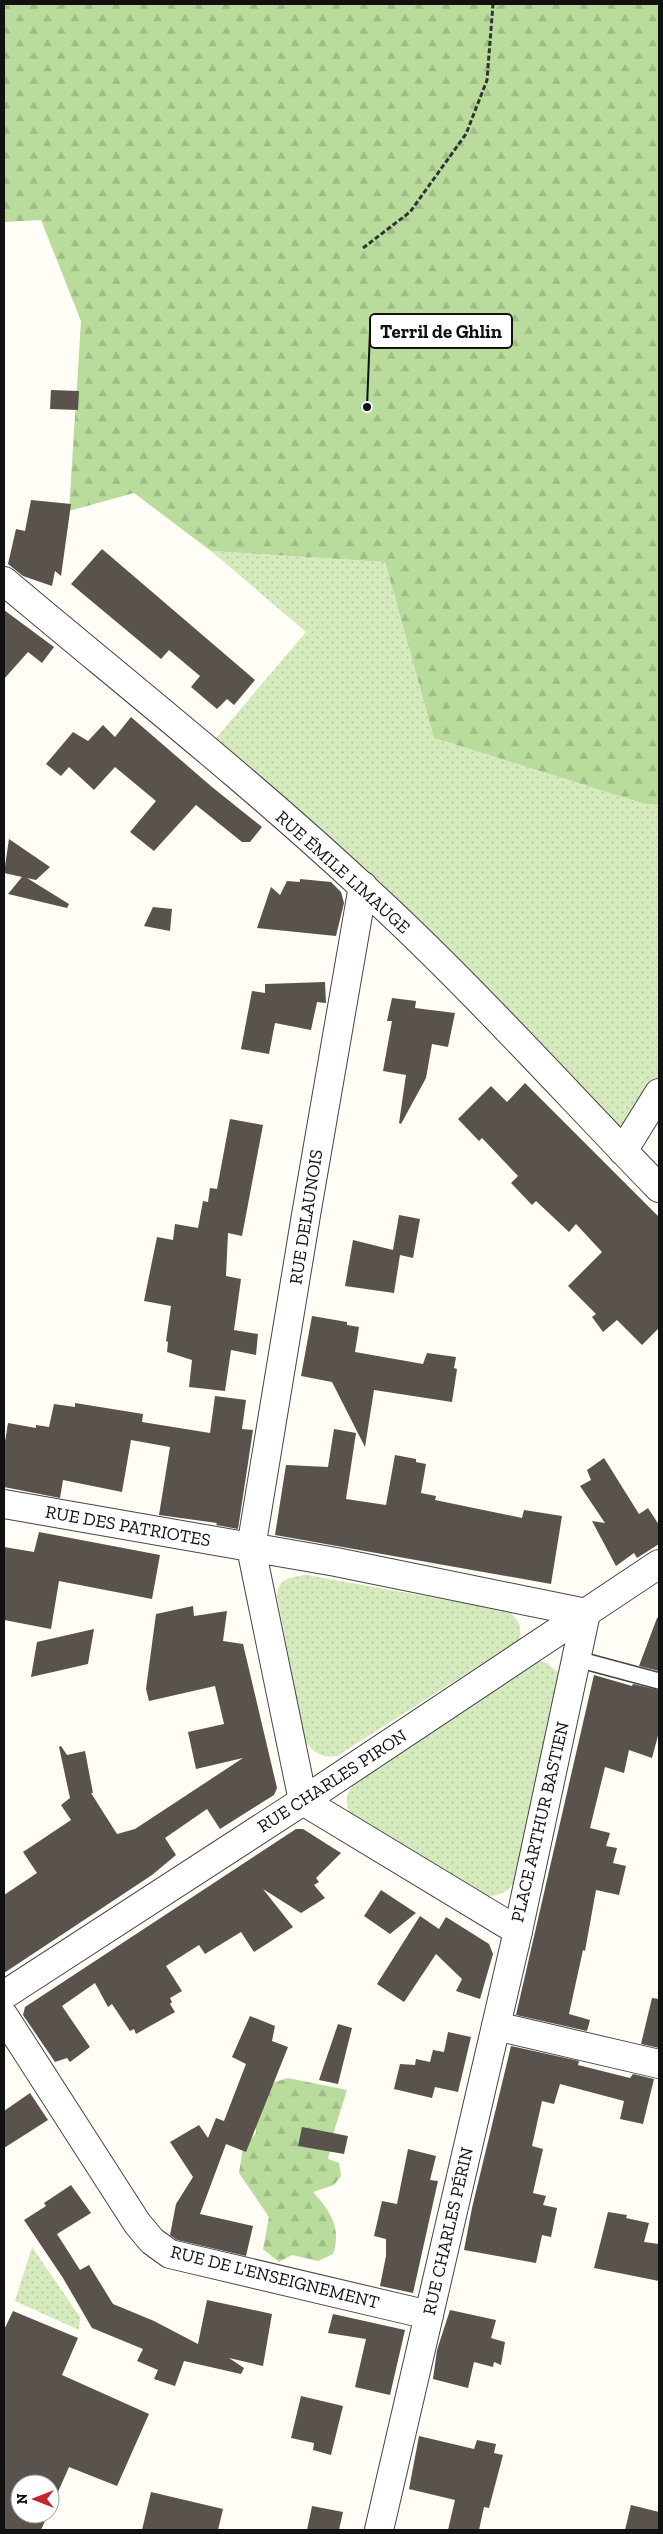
<svg xmlns="http://www.w3.org/2000/svg" width="663" height="2534" font-family="'Zilla Slab',serif">
  <style>
    .grass { fill: url(#grass-dots) }
    .forest { fill: url(#forest-firs) }
    .building { fill: #5a524d }
    .lines { fill: none; stroke-linecap: round; stroke-linejoin: round }
    .service-casing { stroke: #444; stroke-width: 18 }
    .minor-casing { stroke: #444; stroke-width: 30 }
    .path { stroke: #333; stroke-width: 3; stroke-dasharray: 5 2.5; stroke-linecap: butt }
    .service { stroke: #fff; stroke-width: 15 }
    .minor { stroke: #fff; stroke-width: 28 }
    .labels { text-anchor: middle; dominant-baseline: central; stroke-width: 5; stroke-linejoin: round; paint-order: stroke }
    .street-label { font-size: 18px; fill: #111; stroke: #fff }
    .leader { fill: none; stroke: #111; stroke-width: 2 }
    .callout-dot { fill: #111; stroke: #fff; stroke-width: 2 }
    .callout { fill: #fff; stroke: #111; stroke-width: 2 }
    .callout-label { font-size: 19px; text-anchor: middle; font-weight: bold; fill: #111 }
  </style>
  <defs>
    <pattern id="grass-dots" width="8" height="8" patternUnits="userSpaceOnUse" patternTransform="scale(1.25)"><rect width="8" height="8" fill="#d5ebbd"/><path d="M2 2h.1M6 6h.1" fill="none" stroke="#b6c8a1" stroke-width="1.8" stroke-linecap="round"/></pattern>
    <pattern id="forest-firs" width="22" height="20" patternUnits="userSpaceOnUse" patternTransform="scale(1.25)"><rect width="22" height="20" fill="#b9dc9c"/><path d="M5 1l3.5 6h-7zM16 11l3.5 6h-7z" fill="#9ebc85"/></pattern>
  </defs>
  <rect width="100%" height="100%" fill="#fffdf5"/>
  <g class="grass">
    <polygon points="211,551 385,562 434,738 645,804 659,805 659,1091 623,1151 206,750 306,632"/>
    <path d="M307,1575L508,1611C520,1620 522,1626 519,1640L337,1756C321,1758 315,1754 305,1741L277,1596C278,1578 291,1577 307,1575Z"/>
    <path d="M537,1661L547,1663L560,1674L515,1882C504,1896 495,1897 477,1896L350,1817C343,1793 348,1790 365,1774Z"/>
    <polygon points="32,2247 80,2317 79,2330 15,2301"/>
  </g>
  <g class="forest">
    <polygon points="4,4 659,4 659,805 645,804 434,738 385,562 211,551 134,493 69,511 81,321 41,220 4,222"/>
    <path d="M288,2078L347,2090L334,2131L328,2159L339,2163L341,2176L334,2185L313,2192C330,2210 342,2229 333,2254L318,2261L292,2255L279,2262L263,2249L269,2217L239,2173L243,2148L256,2133L255,2107L265,2085Z"/>
  </g>
  <g class="building">
    <polygon points="51,390 79,391 78,410 50,409"/>
    <polygon points="31,500 71,504 61,576 55,571 52,586 23,576 8,564 16,529 25,531"/>
    <polygon points="102,549 255,680 234,705 227,699 217,709 191,687 200,676 169,650 161,659 71,584"/>
    <polygon points="4,610 54,647 42,663 28,652 4,679"/>
    <polygon points="131,717 212,787 262,827 250,842 242,842 196,805 154,851 130,832 156,801 115,767 94,790 69,767 61,776 46,764 73,732 88,741 103,725 115,737"/>
    <polygon points="9,839 50,867 36,880 27,878 69,904 67,908 8,894 22,877 4,873"/>
    <polygon points="300,879 331,882 341,892 344,903 336,936 257,928 271,887 280,895 287,881 300,882"/>
    <polygon points="153,907 172,909 170,931 144,926"/>
    <polygon points="325,982 326,1003 317,1002 311,1030 275,1023 269,1054 241,1049 252,991 265,993 265,984"/>
    <polygon points="392,998 416,1001 415,1008 455,1013 448,1047 432,1044 426,1078 401,1124 399,1123 406,1075 383,1071 392,1021 387,1021"/>
    <polygon points="525,1083 659,1217 659,1328 642,1345 617,1320 603,1332 592,1317 596,1314 568,1286 602,1252 576,1224 569,1232 536,1201 532,1205 511,1183 518,1176 482,1138 479,1141 458,1119 491,1086 507,1102"/>
    <polygon points="230,1119 263,1125 242,1236 228,1233 226,1276 241,1279 234,1330 258,1334 256,1355 231,1350 225,1391 189,1387 192,1360 167,1352 168,1342 166,1341 171,1306 144,1301 157,1237 173,1240 175,1224 198,1228 203,1201 208,1202 210,1188 217,1189"/>
    <polygon points="399,1215 420,1219 413,1258 400,1255 394,1293 345,1286 353,1240 393,1250"/>
    <polygon points="312,1316 347,1322 347,1325 359,1327 355,1352 423,1364 427,1353 456,1357 454,1368 457,1369 452,1402 374,1390 365,1447 332,1382 301,1376"/>
    <polygon points="215,1396 246,1400 242,1429 253,1430 238,1529 216,1525 217,1523 159,1515 170,1447 131,1440 122,1492 63,1480 60,1498 4,1487 4,1448 8,1423 36,1428 36,1425 49,1427 54,1404 75,1407 75,1403 143,1414 142,1422 210,1433"/>
    <polygon points="334,1429 356,1433 346,1499 386,1505 395,1455 416,1459 416,1462 426,1464 421,1493 436,1496 435,1500 522,1518 524,1510 562,1516 551,1584 275,1535 286,1465 328,1467"/>
    <polygon points="604,1458 639,1514 648,1508 659,1525 659,1544 637,1558 634,1553 616,1566 592,1521 605,1523 580,1486 591,1480 587,1470"/>
    <polygon points="39,1532 160,1555 152,1599 59,1581 51,1629 4,1620 4,1547 34,1552"/>
    <polygon points="193,1606 194,1616 227,1611 223,1641 243,1644 277,1788 274,1795 220,1829 207,1809 165,1838 176,1855 152,1875 4,1973 4,1895 37,1873 23,1852 71,1820 61,1805 70,1798 59,1747 61,1746 67,1755 85,1751 93,1793 91,1793 117,1834 135,1829 243,1758 196,1769 188,1732 224,1724 215,1686 149,1701 146,1689 156,1614"/>
    <polygon points="657,1618 659,1618 659,1671 639,1666"/>
    <polygon points="94,1629 88,1664 31,1677 37,1642"/>
    <polygon points="594,1675 632,1686 633,1684 659,1690 659,1732 652,1758 629,1750 624,1773 605,1767 590,1828 610,1833 606,1846 617,1848 613,1863 626,1866 619,1895 596,1890 585,1951 583,1950 569,2014 590,2020 587,2031 516,2015"/>
    <polygon points="296,1829 303,1829 341,1853 316,1878 319,1882 314,1885 325,1898 301,1913 263,1889 293,1927 254,1952 241,1932 205,1954 199,1945 166,1966 182,1991 170,1998 172,2002 170,2004 175,2012 136,2034 134,2029 130,2031 112,2004 108,2007 95,1983 62,2006 90,2047 70,2062 67,2058 55,2062 23,2015 25,2007"/>
    <polygon points="381,1890 416,1913 390,1934 364,1916"/>
    <polygon points="420,1916 439,1929 446,1917 489,1944 493,1954 480,1999 456,1991 462,1979 436,1954 404,2002 377,1984"/>
    <polygon points="652,1998 659,1999 659,2048 641,2044"/>
    <polygon points="250,2016 275,2026 272,2041 288,2047 246,2152 226,2144 200,2214 253,2226 246,2256 177,2240 170,2235 176,2204 193,2177 170,2142 199,2125 208,2138 216,2118 224,2121 246,2064 232,2057"/>
    <polygon points="338,2024 352,2028 338,2084 319,2080"/>
    <polygon points="448,2032 471,2037 458,2092 435,2087 432,2098 394,2089 400,2064 415,2065 416,2059 430,2062 433,2050 444,2052"/>
    <polygon points="511,2046 579,2061 578,2065 630,2078 633,2074 654,2079 643,2124 620,2119 624,2101 560,2084 554,2104 542,2101 532,2146 543,2149 533,2193 546,2196 543,2205 557,2208 551,2237 542,2235 536,2263 464,2250 472,2208"/>
    <polygon points="30,2093 48,2120 4,2148 4,2111"/>
    <polygon points="302,2127 348,2136 344,2154 298,2146"/>
    <polygon points="408,2149 436,2156 430,2180 438,2181 413,2293 380,2286 386,2256 386,2239 374,2236 382,2201 397,2204"/>
    <polygon points="71,2185 91,2213 57,2234 80,2270 89,2265 113,2304 154,2321 198,2344 207,2300 272,2314 263,2366 229,2358 244,2368 241,2374 184,2361 175,2386 154,2379 158,2370 137,2361 143,2349 92,2328 63,2278 24,2220 46,2206 44,2203"/>
    <polygon points="608,2212 627,2215 626,2218 649,2223 644,2242 659,2244 659,2281 594,2268"/>
    <polygon points="450,2310 496,2320 491,2338 505,2342 501,2365 494,2362 493,2367 474,2362 468,2388 433,2379 437,2350"/>
    <polygon points="13,2311 78,2338 62,2375 149,2414 117,2486 69,2467 50,2510 50,2484 20,2484 20,2514 48,2514 41,2530 4,2530 4,2330"/>
    <polygon points="333,2314 405,2330 390,2395 355,2387 366,2339 328,2333"/>
    <polygon points="301,2396 343,2406 331,2455 313,2450 314,2443 291,2438"/>
    <polygon points="419,2436 474,2449 477,2440 496,2444 494,2453 503,2455 489,2508 484,2507 479,2530 448,2530 455,2500 409,2489"/>
    <polygon points="151,2492 223,2509 218,2530 142,2530"/>
    <polygon points="631,2505 659,2512 659,2530 625,2530"/>
    <polygon points="312,2506 343,2512 339,2530 307,2530"/>
  </g>
  <g class="lines">
    <g class="service-casing">
      <polyline id="service" points="577,1659 659,1681"/>
    </g>
    <g class="minor-casing">
      <g id="minor">
        <path d="M4,581C124,682 248,780 363,887C467,982 561,1087 659,1188"/>
        <polyline points="623,1151 659,1093"/>
        <polyline points="4,1504 336,1562 586,1613 518,1931 303,1801 251,1548 306,1215 363,886"/>
        <polyline points="4,1995 303,1801 659,1564"/>
        <polyline points="4,2016 137,2223 152,2241 170,2254 429,2315"/>
        <polyline points="496,2026 659,2064"/>
        <polyline points="379,2530 518,1931"/>
      </g>
    </g>
    <polyline class="path" points="363,248 410,212 466,134 487,80 493,4"/>
    <use href="#service" class="service"/>
    <use href="#minor" class="minor"/>
  </g>
  <g class="labels">
    <g class="street-label">
      <text transform="translate(343 872) rotate(42)">RUE ÉMILE LIMAUGE</text>
      <text transform="translate(306 1217) rotate(-81)">RUE DELAUNOIS</text>
      <text transform="translate(128 1526) rotate(10)">RUE DES PATRIOTES</text>
      <text transform="translate(332 1781) rotate(-33)">RUE CHARLES PIRON</text>
      <text transform="translate(540 1822) rotate(-77)">PLACE ARTHUR BASTIEN</text>
      <text transform="translate(448 2231) rotate(-77)">RUE CHARLES PÉRIN</text>
      <text transform="translate(275 2277) rotate(14)">RUE DE L'ENSEIGNEMENT</text>
    </g>
  </g>
  <path class="leader" d="M367 407L370 331"/>
  <circle class="callout-dot" cx="367" cy="407" r="5"/>
  <rect class="callout" x="370" y="314" width="142" height="34" rx="5"/>
  <g class="callout-label">
    <text x="441" y="338">Terril de Ghlin</text>
  </g>
  <rect width="663" height="2534" fill="none" stroke="#111111" stroke-width="10"/>
  <g transform="translate(35 2499) rotate(270)"><circle r="24" fill="#ffffff" stroke="#a0a0a0"/>
  <path d="M0-4L9 19L0 12L-9 19Z" fill="#c4262e"/>
  <text y="-8" font-size="14" font-weight="bold" text-anchor="middle" fill="#111111">N</text>
  </g>
</svg>
